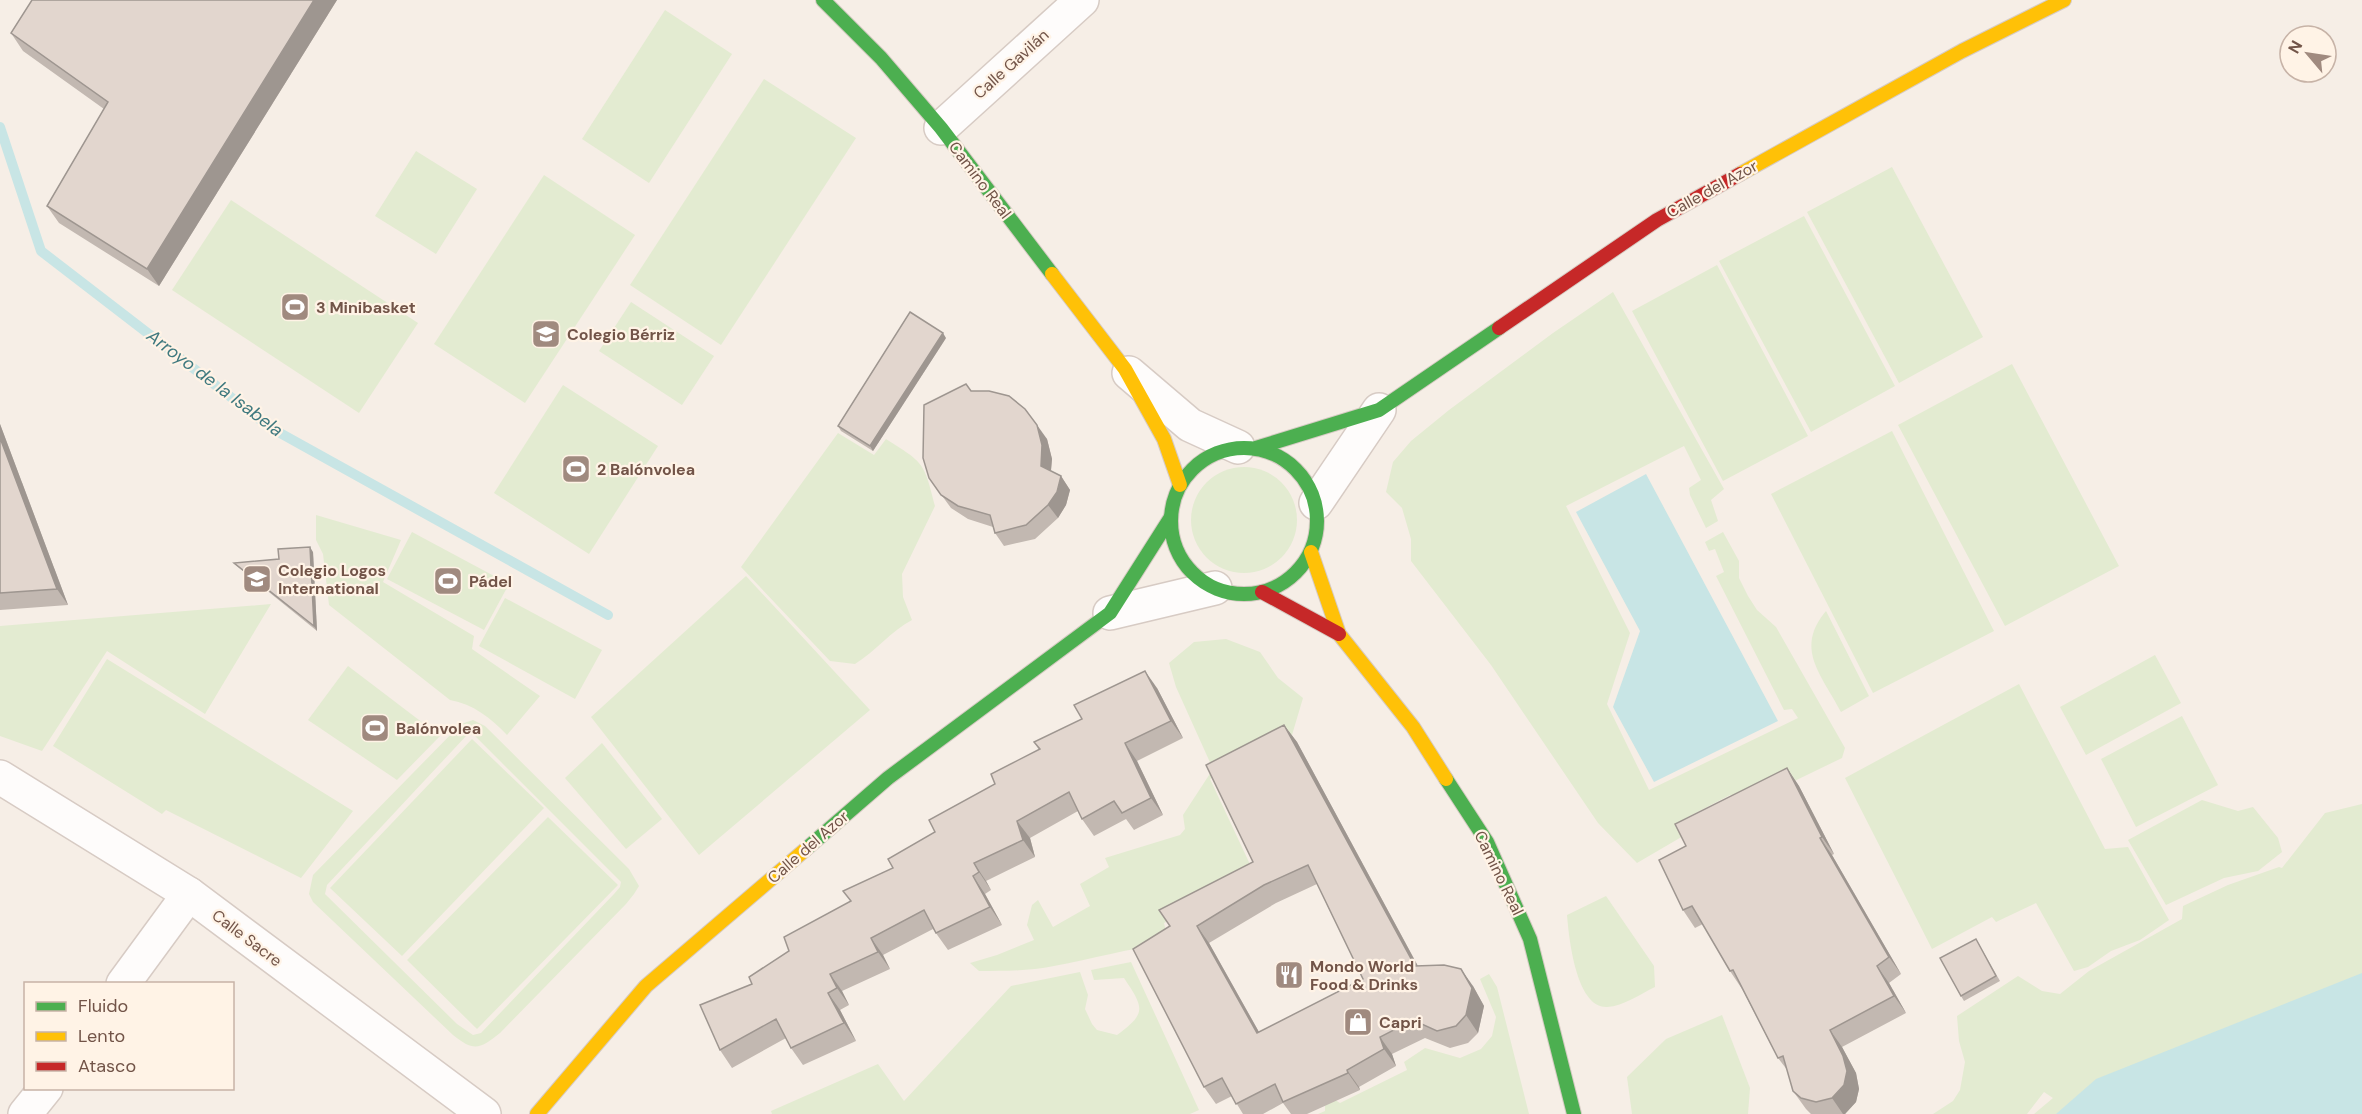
<svg xmlns="http://www.w3.org/2000/svg" width="2362" height="1114" font-family="'DM Sans',sans-serif">
  <style>
    .green { fill: #e3ebd1; fill-rule: evenodd }
    .water { fill: #c8e5e5 }
    .lines { fill: none; stroke-linecap: round; stroke-linejoin: round }
    .stream { stroke: #c8e5e5; stroke-width: 10 }
    .street-casing { stroke: #d7cbc4; stroke-width: 36 }
    .fast-casing { stroke: #d6cbc3; stroke-width: 16 }
    .slow-casing { stroke: #d6cbc3; stroke-width: 16 }
    .jam-casing { stroke: #d6cbc3; stroke-width: 16 }
    .street { stroke: #fefcfb; stroke-width: 33 }
    .fast { stroke: #4caf50; stroke-width: 14 }
    .slow { stroke: #ffc107; stroke-width: 14 }
    .jam { stroke: #c62828; stroke-width: 14 }
    .wall { fill: #c2b8b1; fill-rule: evenodd }
    .shaded-wall { fill: #9e9690 }
    .building { fill: #e2d6ce; stroke: #9e9690; stroke-width: 1.5; fill-rule: evenodd }
    .labels { text-anchor: middle; dominant-baseline: central; stroke-width: 4.5; stroke-linejoin: round; paint-order: stroke }
    .street-label { font-size: 16px; fill: #725448; stroke: #fff3e6 }
    .poi-label { font-size: 16px; font-weight: bold; fill: #725448; stroke: #fff3e6; text-anchor: start }
    .water-label { font-size: 18px; font-style: italic; fill: #3f797f; stroke: #fff3e6 }
  </style>
  <rect width="100%" height="100%" fill="#f6eee6"/>
  <g class="green">
    <polygon points="665,10 732,54 649,183 582,139"/>
    <polygon points="764,79 856,138 721,345 630,285"/>
    <polygon points="416,151 477,189 436,254 375,216"/>
    <polygon points="1892,167 1983,337 1899,383 1807,212"/>
    <polygon points="544,175 635,235 525,403 434,344"/>
    <polygon points="231,200 418,323 359,413 172,290"/>
    <polygon points="1804,216 1895,386 1811,432 1719,261"/>
    <polygon points="1717,265 1808,436 1723,481 1632,311"/>
    <polygon points="1613,292 1724,489 1711,500 1718,521 1706,528 1690,495 1689,488 1701,480 1684,446 1566,506 1630,633 1607,704 1649,790 1798,718 1792,709 1784,710 1716,576 1724,572 1715,549 1709,551 1705,542 1723,532 1739,561 1739,578 1748,596 1757,610 1776,627 1845,748 1842,758 1755,800 1730,795 1684,819 1690,832 1637,863 1598,823 1491,665 1411,561 1411,539 1402,508 1386,492 1393,462 1411,441 1449,410 1553,333"/>
    <polygon points="631,302 714,356 682,405 599,351"/>
    <polygon points="2012,364 2119,566 2005,626 1898,425"/>
    <polygon points="563,385 658,446 589,554 494,493"/>
    <polygon points="1892,431 1994,631 1873,693 1771,494"/>
    <path d="M838,433L874,455L886,439C924,463 924,462 935,506L902,574L903,597L912,620C891,631 876,651 855,664L830,661L741,567Z"/>
    <circle cx="1244" cy="520" r="53"/>
    <path d="M316,515L401,540L383,582L474,636L472,649L540,696L507,735C491,718 473,704 450,700L329,605L323,554L316,540Z"/>
    <polygon points="412,532 509,584 484,630 387,579"/>
    <polygon points="746,576 870,710 699,855 591,717"/>
    <polygon points="505,598 602,650 575,699 479,646"/>
    <polygon points="271,604 205,714 107,651 42,751 0,736 0,626"/>
    <path d="M1826,611L1869,696L1841,712C1822,675 1794,649 1826,611Z"/>
    <path d="M1226,639L1260,652L1278,678L1303,698L1292,735L1210,779L1255,875L1164,923L1169,944C1129,948 1092,959 1054,966C1029,971 1004,971 979,971L970,963L997,955L1034,940L1027,925L1032,905L1038,900L1053,927L1090,906L1080,884L1109,867L1105,858L1180,835L1185,829L1183,815L1213,769L1176,687L1169,663L1194,642Z"/>
    <polygon points="2155,655 2181,703 2086,755 2060,707"/>
    <polygon points="107,659 353,811 301,878 166,810 162,814 53,746"/>
    <polygon points="348,666 440,736 397,780 308,720"/>
    <polygon points="2019,684 2105,849 2128,847 2169,920 2140,940 2111,951 2088,967 2074,971 2036,903 1996,922 1992,917 1932,949 1845,778"/>
    <polygon points="2182,716 2218,785 2136,827 2101,759"/>
    <path d="M473,720L485,726L629,869L639,886L634,894L626,904L500,1033C480,1049 474,1052 453,1035L313,902L309,894L313,875L461,724ZM467,735H474L621,882L620,887L614,894L481,1033L473,1035L457,1024L325,894L327,885Z"/>
    <polygon points="472,739 544,808 402,956 330,888"/>
    <polygon points="602,743 662,819 626,849 565,778"/>
    <polygon points="2202,800 2238,811 2253,807 2278,838 2282,852 2258,871 2224,878 2166,905 2128,840"/>
    <polygon points="2362,804 2362,1114 2034,1114 2053,1098 2044,1092 2027,1114 1933,1114 1953,1101 1960,1090 1965,1062 1959,1041 1957,1016 2018,976 2042,991 2060,994 2089,971 2182,919 2183,906 2228,885 2279,867 2282,868 2325,813"/>
    <polygon points="548,817 618,885 477,1029 407,960"/>
    <path d="M1606,896L1654,966L1655,987C1640,994 1624,1006 1607,1007C1576,1008 1569,938 1567,915Z"/>
    <path d="M1131,962L1199,1110L1190,1114H772L771,1111L878,1064L904,1101L1011,986L1080,972L1088,995L1085,1009L1092,1024L1097,1030L1117,1035C1147,1013 1144,1008 1124,978L1094,980L1091,970Z"/>
    <polygon points="1489,974 1497,987 1529,1114 1318,1114 1325,1111 1325,1101 1330,1097 1340,1103 1407,1070 1404,1062 1425,1048 1460,1058 1481,1049 1492,1036 1496,1017 1480,979"/>
    <polygon points="1722,1015 1750,1088 1748,1114 1632,1114 1627,1077 1666,1039"/>
  </g>
  <g class="water">
    <polygon points="1646,474 1778,721 1654,782 1613,707 1640,631 1576,512"/>
    <polygon points="2362,973 2362,1114 2056,1114 2096,1079"/>
  </g>
  <g class="lines">
    <polyline class="stream" points="0,127 41,251 271,428 608,615"/>
    <g class="street-casing">
      <g id="street">
        <polyline points="941,128 1082,0"/>
        <polyline points="1129,373 1190,425 1238,447"/>
        <polyline points="1316,503 1379,410"/>
        <polyline points="1110,613 1215,588"/>
        <polyline points="0,777 189,894 484,1114"/>
        <polyline points="123,984 189,894"/>
        <polyline points="25,1114 46,1088"/>
      </g>
    </g>
    <g class="fast-casing">
      <g id="fast">
        <polyline points="823,0 881,58 941,128 1052,274"/>
        <circle cx="1244" cy="521" r="73"/>
        <polyline points="1256,448 1379,410 1499,328"/>
        <polyline points="1446,779 1487,842 1530,939 1574,1114"/>
        <polyline points="806,849 888,778 1110,613 1171,517"/>
      </g>
    </g>
    <g class="slow-casing">
      <g id="slow">
        <polyline points="1740,174 1962,51 2064,0"/>
        <polyline points="1052,274 1125,369 1164,439 1180,485"/>
        <polyline points="1311,552 1339,634 1413,727 1446,779"/>
        <polyline points="537,1114 646,986 806,849"/>
      </g>
    </g>
    <g class="jam-casing">
      <g id="jam">
        <polyline points="1499,328 1657,220 1740,174"/>
        <polyline points="1262,592 1339,634"/>
      </g>
    </g>
    <use href="#street" class="street"/>
    <use href="#fast" class="fast"/>
    <use href="#slow" class="slow"/>
    <use href="#jam" class="jam"/>
  </g>
  <g class="wall">
    <polygon points="32,0 337,0 159,286 59,223 47,206 104,109 23,51 11,33"/>
    <polygon points="946,338 873,451 841,431 838,426"/>
    <polygon points="972,391 1047,439 1052,459 1051,471 1061,476 1070,490 1066,505 1058,518 1035,539 1004,546 995,533 993,527 968,519 951,508 929,478"/>
    <polygon points="0,424 68,605 0,610"/>
    <polygon points="313,552 317,631 238,567 234,563 279,559"/>
    <polygon points="1157,688 1183,738 1137,761 1163,815 1134,830 1126,819 1094,836 1082,819 1078,811 1030,838 1035,857 986,881 991,890 985,894 1002,925 948,950 933,929 883,955 890,969 842,991 849,1005 840,1010 856,1041 803,1065 791,1048 786,1038 732,1068 720,1050 752,984 789,951 893,868 935,832 1039,750 1034,742"/>
    <path d="M1284,725L1297,742L1418,966L1473,986L1484,1006L1478,1033L1468,1043L1450,1048L1425,1038L1392,1054L1396,1066L1359,1087L1360,1090L1307,1114H1291L1283,1103L1263,1114H1243L1232,1096L1216,1104L1204,1087L1170,926L1253,862ZM1317,884L1363,979L1259,1032L1209,943L1276,903Z"/>
    <polygon points="1787,768 1799,786 1834,854 1832,855 1901,974 1889,983 1906,1013 1842,1047 1856,1073 1859,1089 1856,1102 1845,1114 1811,1114 1806,1109 1793,1091 1788,1071 1778,1058 1742,989 1730,971 1703,924 1695,928 1683,910 1686,846"/>
    <polygon points="1976,939 2000,981 1964,1001 1961,996"/>
  </g>
  <g class="shaded-wall">
    <polygon points="314,0 337,0 159,286 147,269"/>
    <polygon points="943,333 946,338 873,451 870,446"/>
    <polygon points="0,424 68,605 57,589 0,438"/>
    <polygon points="1037,425 1047,439 1052,459 1050,480 1041,466"/>
    <polygon points="1061,476 1070,490 1066,505 1058,518 1048,505"/>
    <polygon points="310,547 313,552 317,631 314,626"/>
    <polygon points="1145,671 1157,688 1183,738 1171,721"/>
    <polygon points="1284,725 1297,742 1427,983 1415,966"/>
    <polygon points="1125,743 1137,761 1163,815 1151,798"/>
    <polygon points="1787,768 1799,786 1834,854 1822,837"/>
    <polygon points="1017,821 1030,838 1035,857 1023,840"/>
    <polygon points="1820,838 1832,855 1901,974 1889,957"/>
    <polygon points="974,863 986,881 991,890 979,872"/>
    <polygon points="973,876 985,894 1002,925 990,907"/>
    <polygon points="1197,926 1209,943 1269,1050 1257,1033"/>
    <polygon points="871,938 883,955 890,969 878,952"/>
    <polygon points="1877,966 1889,983 1906,1013 1894,996"/>
    <polygon points="1461,969 1473,986 1484,1006 1478,1033 1466,1015"/>
    <polygon points="830,974 842,991 849,1005 837,988"/>
    <polygon points="828,993 840,1010 856,1041 844,1023"/>
    <polygon points="1830,1030 1842,1047 1856,1073 1859,1089 1856,1102 1845,1114 1843,1114 1832,1098"/>
    <polygon points="1380,1037 1392,1054 1396,1066 1384,1049"/>
    <polygon points="1347,1070 1359,1087 1360,1090 1348,1073"/>
  </g>
  <g class="building">
    <polygon points="32,0 314,0 147,269 47,206 108,102 11,33"/>
    <polygon points="910,312 943,333 870,446 838,426"/>
    <polygon points="966,384 971,391 989,391 1009,396 1025,409 1037,425 1042,445 1041,466 1061,476 1057,492 1048,505 1026,525 995,533 990,515 958,506 941,495 929,478 923,458 924,405"/>
    <polygon points="0,438 57,589 0,593"/>
    <polygon points="310,547 314,626 234,563 279,559 278,549"/>
    <polygon points="1145,671 1171,721 1125,743 1151,798 1122,813 1114,801 1082,819 1069,792 1017,821 1023,840 974,863 979,872 973,876 990,907 936,933 924,910 871,938 878,952 830,974 837,988 828,993 844,1023 791,1048 776,1019 720,1050 700,1005 752,984 749,977 789,951 784,937 851,901 843,891 893,868 888,859 935,832 929,820 995,784 991,774 1040,749 1034,742 1082,719 1074,705"/>
    <path d="M1284,725L1415,966L1444,965L1461,969L1472,988L1466,1015L1456,1026L1437,1031L1413,1020L1380,1037L1384,1049L1347,1070L1348,1073L1283,1102L1275,1084L1236,1104L1222,1078L1204,1087L1133,949L1170,926L1159,910L1253,862L1206,765ZM1308,865L1363,979L1257,1033L1197,926L1264,885Z"/>
    <polygon points="1787,768 1822,837 1820,838 1889,957 1877,966 1894,996 1830,1030 1843,1056 1847,1071 1844,1085 1832,1098 1816,1102 1801,1098 1793,1091 1783,1056 1778,1058 1733,970 1730,971 1692,906 1683,910 1659,860 1686,846 1675,824"/>
    <polygon points="1976,939 1996,976 1961,996 1940,958"/>
  </g>
  <defs>
    <g id="stadium-square" transform="scale(1.5)"><rect x="-9" y="-9" width="18" height="18" rx="4" fill="#a08a7f" stroke="#fff3e6"/><path d="M0-5a6.5 5 0 1 0 0 10a6.5 5 0 1 0 0-10ZM-3.5-1.8h7v3.6h-7Z" fill="#fff"/></g>
    <g id="school-square" transform="scale(1.5)"><rect x="-9" y="-9" width="18" height="18" rx="4" fill="#a08a7f" stroke="#fff3e6"/><path d="M0-5L7-2L0 1L-7-2ZM-4 1L0 2.5L4 1V4Q0 6-4 4Z" fill="#fff"/></g>
    <g id="restaurant-square" transform="scale(1.5)"><rect x="-9" y="-9" width="18" height="18" rx="4" fill="#a08a7f" stroke="#fff3e6"/><path d="M-5-6h1v4h1v-4h1v4h1v-4h1v5L-1.5 .5V6h-2V.5L-5-1ZM5-6V6H3V1.5H1.5Q1.5-4 5-6Z" fill="#fff"/></g>
    <g id="shop-square" transform="scale(1.5)"><rect x="-9" y="-9" width="18" height="18" rx="4" fill="#a08a7f" stroke="#fff3e6"/><path d="M-5-2.5h2.3a2.7 3.5 0 0 1 5.4 0H5L5.5 6h-11ZM-1.5-2.5h3a1.5 2.3 0 0 0-3 0Z" fill="#fff"/></g>
  </defs>
  <g fill-rule="evenodd">
    <use href="#stadium-square" x="295" y="307"/>
    <use href="#school-square" x="546" y="334"/>
    <use href="#stadium-square" x="576" y="469"/>
    <use href="#school-square" x="257" y="579"/>
    <use href="#stadium-square" x="448" y="581"/>
    <use href="#stadium-square" x="375" y="728"/>
    <use href="#restaurant-square" x="1289" y="975"/>
    <use href="#shop-square" x="1358" y="1022"/>
  </g>
  <g class="labels">
    <g class="street-label">
      <text transform="translate(1011 64) rotate(-42)">Calle Gavilán</text>
      <text transform="translate(980 180) rotate(53)">Camino Real</text>
      <text transform="translate(1712 189) rotate(-29)">Calle del Azor</text>
      <text transform="translate(808 847) rotate(-41)">Calle del Azor</text>
      <text transform="translate(1499 873) rotate(64)">Camino Real</text>
      <text transform="translate(247 938) rotate(37)">Calle Sacre</text>
    </g>
    <g class="poi-label">
      <text x="316" y="307">3 Minibasket</text>
      <text x="567" y="334">Colegio Bérriz</text>
      <text x="597" y="469">2 Balónvolea</text>
      <text x="278" y="570">Colegio Logos<tspan x="278" dy="18">International</tspan></text>
      <text x="469" y="581">Pádel</text>
      <text x="396" y="728">Balónvolea</text>
      <text x="1310" y="966">Mondo World<tspan x="1310" dy="18">Food &amp; Drinks</tspan></text>
      <text x="1379" y="1022">Capri</text>
    </g>
    <g class="water-label">
      <text transform="translate(215 383) rotate(37)">Arroyo de la Isabela</text>
    </g>
  </g>
  <rect x="24" y="982" width="210" height="108" fill="#fff3e6" stroke="#c7b3a7" stroke-width="1.5"/>
  <rect x="36" y="1002" width="30" height="9" fill="#4caf50" stroke="#c7b3a7" stroke-width="1.5"/>
  <text x="78" y="1012" font-size="18" fill="#725448">Fluido</text>
  <rect x="36" y="1032" width="30" height="9" fill="#ffc107" stroke="#c7b3a7" stroke-width="1.5"/>
  <text x="78" y="1042" font-size="18" fill="#725448">Lento</text>
  <rect x="36" y="1062" width="30" height="9" fill="#c62828" stroke="#c7b3a7" stroke-width="1.5"/>
  <text x="78" y="1072" font-size="18" fill="#725448">Atasco</text>
  <g transform="translate(2308 54) rotate(299)"><circle r="28" fill="#fff3e6" stroke="#c7b3a7" stroke-width="1.5"/>
  <path d="M0-4.5L10 22L0 15L-10 22Z" fill="#a08a7f"/>
  <text y="-9" font-size="16" font-weight="bold" text-anchor="middle" fill="#725448">N</text>
  </g>
</svg>
